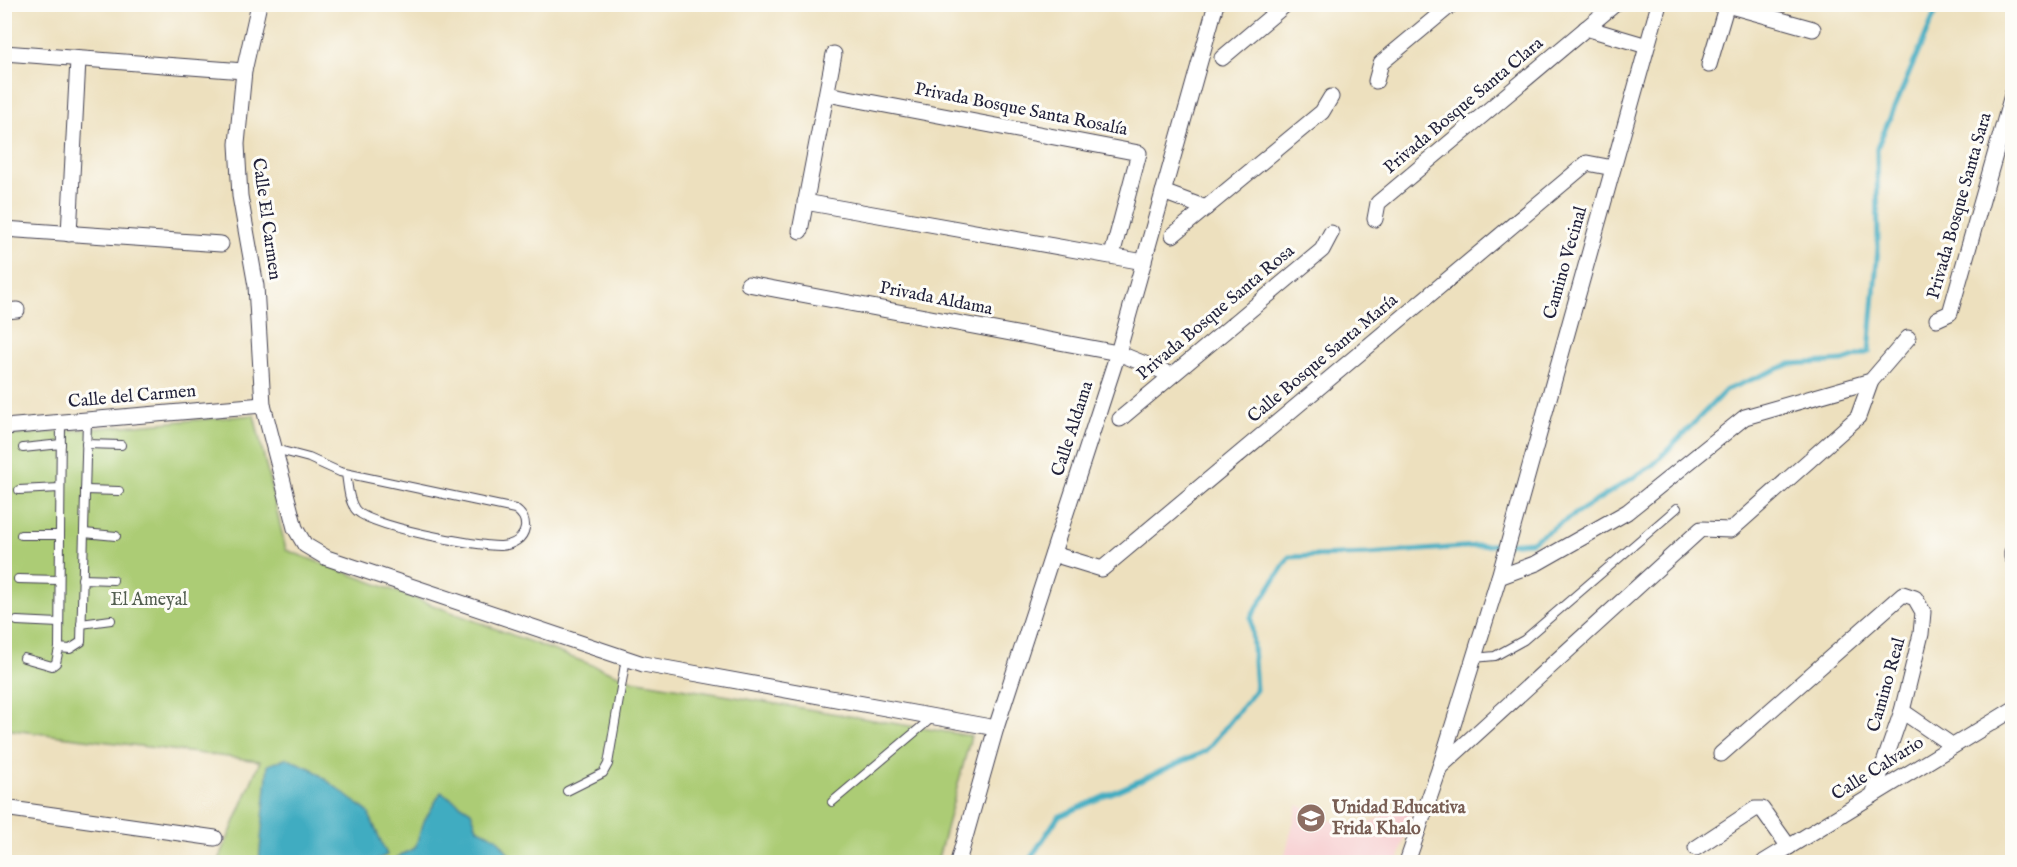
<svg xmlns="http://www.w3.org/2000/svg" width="2017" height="867" font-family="'IM FELL English',serif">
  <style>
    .built { fill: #f7cfd1 }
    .green { fill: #accc74; stroke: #677758; stroke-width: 1.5 }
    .water { fill: #41acc1; stroke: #32677e; stroke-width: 1.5 }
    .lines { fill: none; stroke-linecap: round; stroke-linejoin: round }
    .stream { stroke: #41acc1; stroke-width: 5 }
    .service-casing { stroke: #403e4f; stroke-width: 10 }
    .minor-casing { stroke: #403e4f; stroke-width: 17 }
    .service { stroke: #fff; stroke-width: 8 }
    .minor { stroke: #fff; stroke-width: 15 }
    .labels { text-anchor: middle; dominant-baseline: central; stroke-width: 6; stroke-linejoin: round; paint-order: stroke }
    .street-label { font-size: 18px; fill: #22223b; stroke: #fdfcf7 }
    .park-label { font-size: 18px; fill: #525e4f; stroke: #fdfcf7 }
    .education-label { font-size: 18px; font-weight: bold; fill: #785e54; stroke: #fdfcf7; text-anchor: start }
  </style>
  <rect width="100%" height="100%" fill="#fdfcf7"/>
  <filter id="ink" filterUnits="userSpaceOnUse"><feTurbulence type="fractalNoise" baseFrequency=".0167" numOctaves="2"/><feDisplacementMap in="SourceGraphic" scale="12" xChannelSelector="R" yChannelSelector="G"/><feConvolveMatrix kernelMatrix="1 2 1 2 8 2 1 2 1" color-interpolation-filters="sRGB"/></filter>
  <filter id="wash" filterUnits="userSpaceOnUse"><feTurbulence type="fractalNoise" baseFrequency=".008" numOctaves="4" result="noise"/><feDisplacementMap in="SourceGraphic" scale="24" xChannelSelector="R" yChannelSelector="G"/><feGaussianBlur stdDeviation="1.35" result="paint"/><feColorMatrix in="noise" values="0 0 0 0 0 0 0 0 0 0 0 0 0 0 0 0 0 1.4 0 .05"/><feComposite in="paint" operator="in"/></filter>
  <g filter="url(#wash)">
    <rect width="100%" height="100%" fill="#ede0be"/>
    <polygon class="built" points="1415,798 1398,862 1283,862 1298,805 1356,831"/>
    <polygon class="green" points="254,415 286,550 632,680 971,736 937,862 218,862 260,761 5,729 5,436"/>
    <g class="water">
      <polygon points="286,758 312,769 368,812 387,855 372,862 259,862 268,765"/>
      <polygon points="441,792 471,811 477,828 497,838 512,858 511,862 399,862 397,857 415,848 424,821"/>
    </g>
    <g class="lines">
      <polyline class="stream" points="1028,862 1058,817 1206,751 1256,690 1251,617 1289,557 1368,554 1531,542 1653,465 1726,390 1790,364 1843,361 1869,352 1878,248 1877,148 1939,4"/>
    </g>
  </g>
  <g filter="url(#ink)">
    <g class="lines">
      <g class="service-casing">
        <g id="service">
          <polyline points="61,422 59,648 70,649 81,642 87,420"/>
          <polyline points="86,444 121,445"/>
          <polyline points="23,448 61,444"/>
          <path d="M275,449L309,458L340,472L515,509C522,514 526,519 525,528C523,539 513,545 501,546C479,547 366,526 355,509C348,499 348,485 346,474"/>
          <polyline points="19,490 60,488"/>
          <polyline points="85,490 119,491"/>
          <polyline points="84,533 116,536"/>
          <polyline points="21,535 60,535"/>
          <polyline points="18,579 59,580"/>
          <polyline points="82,579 113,580"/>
          <polyline points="17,621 59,623"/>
          <polyline points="81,624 111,620"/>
          <polyline points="24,658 52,666 56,663 59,648"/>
          <polyline points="1474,658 1495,656 1524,640 1677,508"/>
          <polyline points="567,791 603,773 608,764 626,658"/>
          <polyline points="832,802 933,717"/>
        </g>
      </g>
      <g class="minor-casing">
        <g id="minor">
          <polyline points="259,4 244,71 237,144 240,196 256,286 263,405 295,528 305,545 327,558 643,664 996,728"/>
          <polyline points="1727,5 1813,29"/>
          <polyline points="1586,28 1647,46"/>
          <polyline points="4,53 244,71"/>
          <polyline points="1222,58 1286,4"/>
          <polyline points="1709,65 1727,4"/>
          <polyline points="1376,81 1381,63 1452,4"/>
          <polyline points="827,94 1139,153 1112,255"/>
          <polyline points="1163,192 1206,208"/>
          <polyline points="805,202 1144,262"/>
          <polyline points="1375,219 1378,203 1615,4"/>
          <polyline points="4,229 221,244"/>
          <polyline points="800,231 834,54"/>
          <polyline points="69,234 78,60"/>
          <polyline points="1173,235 1322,112 1331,97"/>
          <polyline points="748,284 1118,353 1172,375"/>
          <polyline points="4,311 17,310"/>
          <polyline points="1937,319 1950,313 2012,95"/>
          <polyline points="1120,419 1322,250 1331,233"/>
          <polyline points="4,427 263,405"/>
          <polyline points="2012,552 2012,557"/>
          <polyline points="1053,554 1102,569 1587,163 1613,168"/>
          <polyline points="1499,577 1537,563 1627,512 1745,417 1871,381 1908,338"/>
          <polyline points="1902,711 1953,746"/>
          <polyline points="1721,754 1903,594 1915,598 1923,612 1921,634 1902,711 1873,795"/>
          <polyline points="1440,767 1499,577 1659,4"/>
          <polyline points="4,808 215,838"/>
          <polyline points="1696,848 1755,809 1762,809 1789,847"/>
          <polyline points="958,862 996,728 1118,353 1216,4"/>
          <polyline points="1407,862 1440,767 1701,529 1731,530 1858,417 1871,381"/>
          <polyline points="1764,862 2012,710"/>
        </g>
      </g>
      <use href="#service" class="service"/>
      <use href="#minor" class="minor"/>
    </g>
  </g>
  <defs>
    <g id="school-disc" transform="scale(1.5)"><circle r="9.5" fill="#8d6e63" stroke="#fdfcf7"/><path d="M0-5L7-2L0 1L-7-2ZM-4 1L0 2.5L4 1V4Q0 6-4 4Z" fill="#fff"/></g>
  </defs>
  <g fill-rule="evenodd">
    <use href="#school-disc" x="1311" y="818"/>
  </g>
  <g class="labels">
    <g class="street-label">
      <text transform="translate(1464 106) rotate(-40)">Privada Bosque Santa Clara</text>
      <text transform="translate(1021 110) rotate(11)">Privada Bosque Santa Rosalía</text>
      <text transform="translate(1960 206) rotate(-74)">Privada Bosque Santa Sara</text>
      <text transform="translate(266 219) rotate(82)">Calle El Carmen</text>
      <text transform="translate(1566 263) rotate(-74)">Camino Vecinal</text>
      <text transform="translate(936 299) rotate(11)">Privada Aldama</text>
      <text transform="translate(1216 313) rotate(-40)">Privada Bosque Santa Rosa</text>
      <text transform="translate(1323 359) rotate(-40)">Calle Bosque Santa María</text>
      <text transform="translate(132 397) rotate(-5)">Calle del Carmen</text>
      <text transform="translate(1073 429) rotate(-72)">Calle Aldama</text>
      <text transform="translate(1887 685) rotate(-74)">Camino Real</text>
      <text transform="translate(1878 769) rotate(-32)">Calle Calvario</text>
    </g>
    <g class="park-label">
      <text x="149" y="600">El Ameyal</text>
    </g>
    <g class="education-label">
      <text x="1332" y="808">Unidad Educativa<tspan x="1332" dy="21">Frida Khalo</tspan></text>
    </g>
  </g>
  <rect width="2017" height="867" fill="none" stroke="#fdfcf7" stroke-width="24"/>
</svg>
